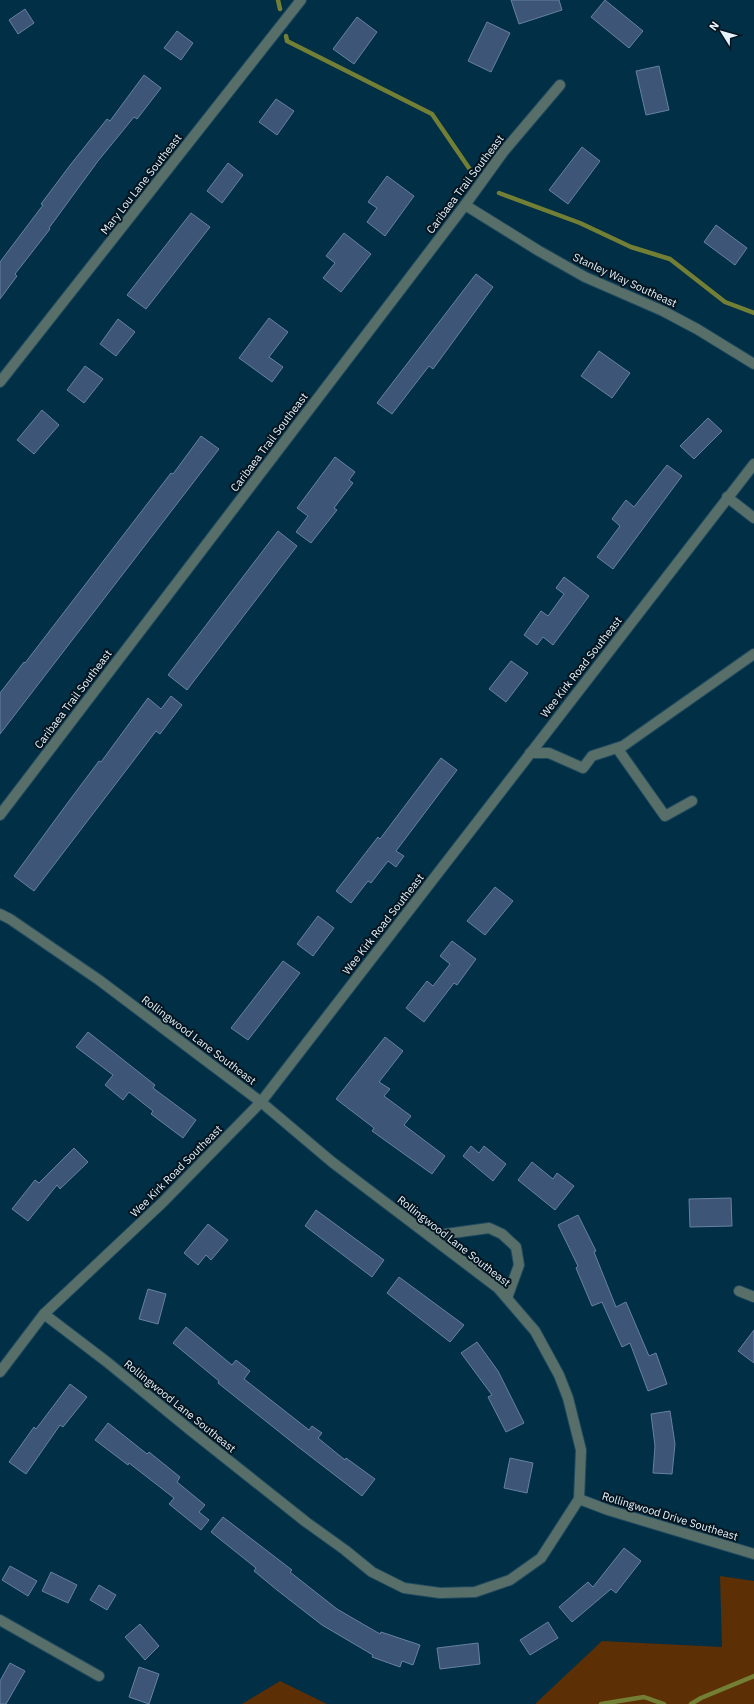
<svg xmlns="http://www.w3.org/2000/svg" width="754" height="1704" font-family="'IBM Plex Sans',sans-serif">
  <style>
    .green { fill: #5c2f05 }
    .lines { fill: none; stroke-linecap: round; stroke-linejoin: round }
    .stream { stroke: #737f34; stroke-width: 4.5 }
    .building { fill: #3d5576; stroke: #6781a4 }
    .minor-casing { stroke: #204a5f; stroke-width: 12 }
    .minor { stroke: #586f69; stroke-width: 10 }
    .labels { text-anchor: middle; dominant-baseline: central; stroke-width: 4; stroke-linejoin: round; paint-order: stroke }
    .street-label { font-size: 11px; fill: #e6f3fc; stroke: #051520 }
  </style>
  <rect width="100%" height="100%" fill="#002f46"/>
  <g class="green">
    <polygon points="720,1576 754,1581 754,1704 535,1704 602,1641 722,1647"/>
    <polygon points="280,1681 327,1704 242,1704"/>
  </g>
  <g class="lines">
    <g class="stream">
      <polyline points="278,0 280,9"/>
      <polyline points="286,36 287,41 432,114 471,171"/>
      <polyline points="499,193 580,223 631,247 670,259 725,302 754,313"/>
      <polyline points="601,1704 644,1697 664,1704"/>
      <polyline points="691,1704 701,1698 754,1676"/>
    </g>
  </g>
  <g class="building">
    <polygon points="511,0 559,0 562,10 519,24"/>
    <polygon points="605,0 643,31 629,48 591,17"/>
    <polygon points="25,9 34,23 18,34 9,20"/>
    <polygon points="357,17 377,32 354,64 333,49"/>
    <polygon points="487,22 510,33 491,72 468,61"/>
    <polygon points="177,31 193,43 181,60 164,48"/>
    <polygon points="659,66 669,110 646,115 636,71"/>
    <polygon points="144,75 161,88 137,119 134,117 98,161 49,228 50,229 15,274 17,276 0,299 0,262 43,205 41,204 71,164 107,119 110,121"/>
    <polygon points="276,99 294,111 277,135 259,122"/>
    <polygon points="582,147 600,161 568,204 549,190"/>
    <polygon points="228,163 243,175 222,203 207,191"/>
    <polygon points="387,176 414,196 385,236 367,222 377,208 368,202"/>
    <polygon points="191,213 210,227 146,309 127,295"/>
    <polygon points="716,225 747,248 735,265 704,242"/>
    <polygon points="344,233 371,254 341,292 323,278 335,263 326,256"/>
    <polygon points="476,274 493,287 433,369 429,366 392,414 377,403"/>
    <polygon points="269,318 288,332 269,357 283,367 272,382 239,358"/>
    <polygon points="118,319 135,332 116,356 100,344"/>
    <polygon points="599,351 630,373 612,398 581,376"/>
    <polygon points="85,366 103,379 84,403 67,390"/>
    <polygon points="42,410 59,425 34,454 17,440"/>
    <polygon points="708,418 722,431 694,459 680,446"/>
    <polygon points="201,436 219,449 0,734 0,693 24,662 25,663 171,473 173,474"/>
    <polygon points="335,457 355,472 349,480 353,483 334,508 337,510 311,543 296,532 308,516 297,508"/>
    <polygon points="667,465 682,476 613,569 597,557 620,526 612,519 626,500 634,507"/>
    <polygon points="278,531 297,546 187,690 168,675"/>
    <polygon points="564,577 589,596 553,645 543,637 537,645 524,635 541,611 548,616 564,594 556,588"/>
    <polygon points="511,661 528,673 506,702 489,689"/>
    <polygon points="171,696 182,705 160,734 156,731 34,891 14,876 69,801 99,761 101,762 148,698 161,709"/>
    <polygon points="441,758 457,770 396,851 404,856 396,867 388,861 371,883 368,881 351,903 336,891 378,837 380,839"/>
    <polygon points="495,887 513,901 485,935 467,921"/>
    <polygon points="318,916 334,928 313,956 297,944"/>
    <polygon points="452,941 476,959 457,985 454,983 424,1022 406,1008 427,981 433,986 450,964 440,956"/>
    <polygon points="283,961 300,973 248,1040 231,1028"/>
    <polygon points="88,1032 155,1085 153,1088 196,1120 183,1138 151,1114 153,1111 129,1092 123,1100 105,1085 113,1075 76,1047"/>
    <polygon points="385,1037 403,1051 379,1082 390,1089 384,1096 411,1116 404,1125 445,1156 432,1174 372,1131 374,1128 336,1099"/>
    <polygon points="471,1146 479,1153 484,1146 506,1164 493,1181 463,1156"/>
    <polygon points="74,1148 88,1162 60,1189 57,1185 28,1221 12,1209 35,1180 39,1183"/>
    <polygon points="532,1162 553,1179 557,1173 574,1186 555,1210 518,1180"/>
    <polygon points="731,1198 732,1226 690,1227 689,1199"/>
    <polygon points="316,1210 384,1260 372,1277 305,1226"/>
    <polygon points="578,1215 596,1251 594,1252 616,1307 626,1302 649,1356 656,1353 667,1384 648,1391 630,1343 622,1347 602,1302 592,1306 576,1268 578,1266 558,1225"/>
    <polygon points="208,1224 228,1240 211,1260 206,1255 198,1265 184,1253"/>
    <polygon points="399,1277 464,1325 450,1342 387,1293"/>
    <polygon points="148,1289 166,1294 158,1324 139,1319"/>
    <polygon points="186,1327 232,1365 236,1360 250,1371 244,1379 309,1430 312,1426 322,1433 318,1438 345,1460 346,1458 375,1479 362,1496 297,1446 218,1383 219,1381 173,1343"/>
    <polygon points="754,1330 754,1363 738,1351"/>
    <polygon points="477,1342 498,1371 524,1423 506,1432 488,1397 492,1395 461,1353"/>
    <polygon points="70,1384 87,1397 63,1427 60,1425 26,1474 9,1462 34,1427 36,1429"/>
    <polygon points="670,1411 675,1444 672,1474 653,1473 655,1446 651,1414"/>
    <polygon points="108,1423 147,1454 149,1452 180,1477 177,1482 205,1505 199,1512 209,1520 201,1530 169,1504 174,1498 129,1463 128,1465 95,1440"/>
    <polygon points="510,1458 533,1463 527,1493 504,1488"/>
    <polygon points="223,1517 292,1570 290,1572 337,1609 380,1634 381,1632 420,1645 413,1665 402,1661 400,1667 372,1657 373,1655 322,1625 277,1590 254,1571 256,1568 211,1532"/>
    <polygon points="624,1548 641,1561 616,1593 611,1589 572,1622 559,1607 588,1582 593,1587"/>
    <polygon points="10,1566 37,1581 28,1596 2,1580"/>
    <polygon points="51,1572 77,1585 68,1603 42,1591"/>
    <polygon points="99,1585 116,1595 107,1610 90,1600"/>
    <polygon points="548,1622 558,1638 530,1655 520,1640"/>
    <polygon points="140,1624 159,1646 145,1660 125,1637"/>
    <polygon points="478,1643 480,1664 440,1669 437,1648"/>
    <polygon points="10,1663 25,1671 6,1704 0,1704 0,1681"/>
    <polygon points="139,1667 159,1674 149,1704 129,1697"/>
  </g>
  <g class="lines">
    <g class="minor-casing">
      <g id="minor">
        <polyline points="465,205 539,251 585,277 663,311 697,329 754,364"/>
        <polyline points="0,382 301,0"/>
        <polyline points="727,497 754,518"/>
        <polyline points="617,748 665,816 692,801"/>
        <polyline points="530,753 549,753 583,768 592,756 623,746 754,654"/>
        <polyline points="0,815 465,205 504,151 560,85"/>
        <polyline points="0,914 10,919 99,980 261,1102 332,1162 498,1288 535,1331 559,1375 568,1398 581,1450 579,1499 541,1558 510,1580 475,1592 440,1593 404,1588 372,1572 345,1550 306,1522 189,1429 107,1362 44,1314"/>
        <polyline points="431,1236 489,1228 502,1234 516,1247 519,1265 507,1298"/>
        <polyline points="739,1291 754,1297"/>
        <polyline points="0,1372 44,1314 162,1203 261,1102 754,464"/>
        <polyline points="579,1499 608,1510 754,1554"/>
        <polyline points="0,1620 99,1676"/>
      </g>
    </g>
    <use href="#minor" class="minor"/>
  </g>
  <g class="labels">
    <g class="street-label">
      <text transform="translate(141 184) rotate(-52)">Mary Lou Lane Southeast</text>
      <text transform="translate(465 184) rotate(-53)">Caribaea Trail Southeast</text>
      <text transform="translate(625 280) rotate(25)">Stanley Way Southeast</text>
      <text transform="translate(269 442) rotate(-53)">Caribaea Trail Southeast</text>
      <text transform="translate(581 667) rotate(-52)">Wee Kirk Road Southeast</text>
      <text transform="translate(73 699) rotate(-53)">Caribaea Trail Southeast</text>
      <text transform="translate(383 924) rotate(-52)">Wee Kirk Road Southeast</text>
      <text transform="translate(199 1040) rotate(37)">Rollingwood Lane Southeast</text>
      <text transform="translate(176 1171) rotate(-45)">Wee Kirk Road Southeast</text>
      <text transform="translate(454 1241) rotate(38)">Rollingwood Lane Southeast</text>
      <text transform="translate(180 1406) rotate(39)">Rollingwood Lane Southeast</text>
      <text transform="translate(670 1516) rotate(17)">Rollingwood Drive Southeast</text>
    </g>
  </g>
  <g transform="translate(722 32) rotate(307)" stroke="#051520" stroke-width="3" paint-order="stroke">
  <path d="M0-3L7 15L0 10L-7 15Z" fill="#e6f3fc"/>
  <text y="-6" font-size="11" font-weight="bold" text-anchor="middle" fill="#e6f3fc">N</text>
  </g>
</svg>
